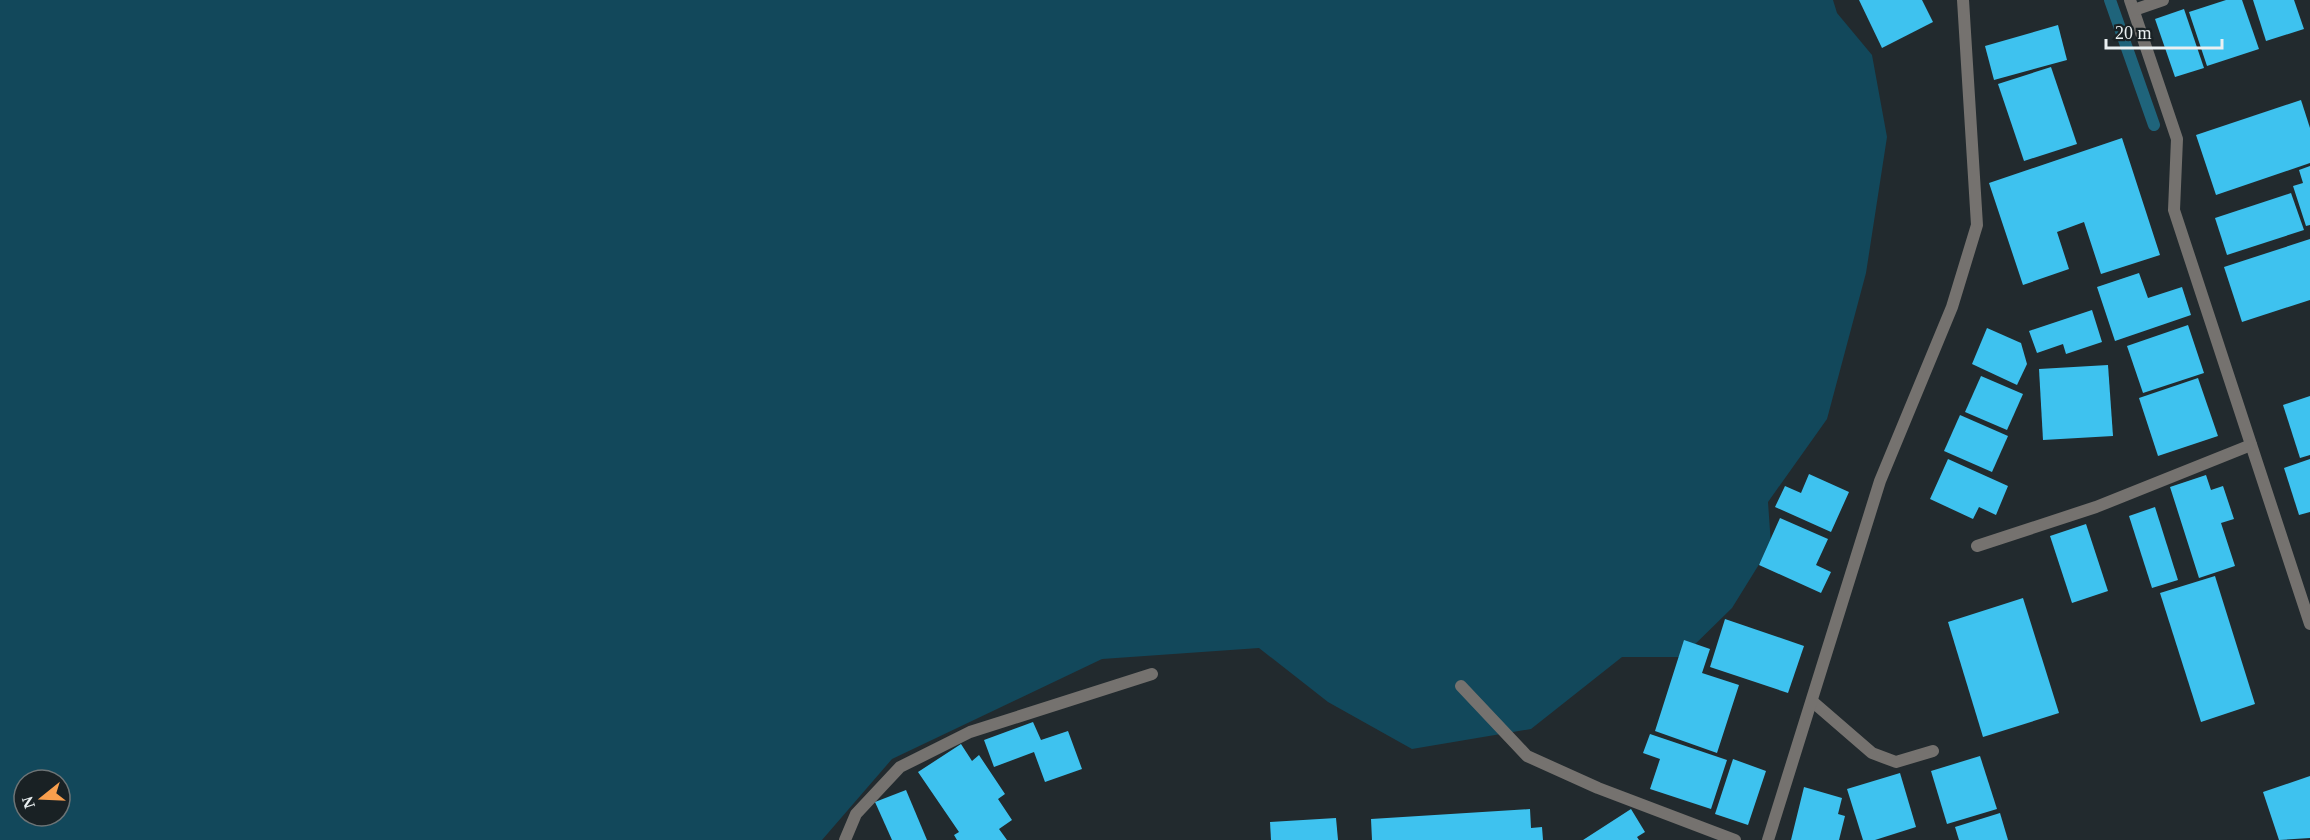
<svg xmlns="http://www.w3.org/2000/svg" width="2310" height="840" font-family="'Times New Roman',serif">
  <style>
    .green { fill: #12485b; fill-rule: evenodd }
    .lines { fill: none; stroke-linecap: round; stroke-linejoin: round }
    .stream { stroke: #1f647b; stroke-width: 12 }
    .building { fill: #3ec2ef }
    .street { stroke: #75726f; stroke-width: 12 }
  </style>
  <rect width="100%" height="100%" fill="#222a2e"/>
  <path class="green" d="M0,0H1833L1837,13L1872,55L1887,137L1866,273L1827,419L1768,502L1771,545L1732,608L1682,657H1622L1531,729L1412,749L1328,702L1259,648L1102,659L892,759L822,840H0ZM24,780H60V816H24Z"/>
  <g class="lines">
    <polyline class="stream" points="2110,0 2154,125"/>
  </g>
  <g class="building">
    <polygon points="1859,0 1922,0 1933,22 1882,48"/>
    <polygon points="2226,0 2242,0 2259,49 2207,66 2189,12"/>
    <polygon points="2253,0 2294,0 2304,29 2266,41"/>
    <polygon points="2184,9 2204,68 2175,77 2155,19"/>
    <polygon points="2058,25 2067,60 1994,80 1985,46"/>
    <polygon points="2051,67 2077,144 2024,161 1998,84"/>
    <polygon points="2301,100 2310,128 2310,163 2216,195 2196,135"/>
    <polygon points="2122,138 2160,255 2101,274 2084,222 2057,232 2069,269 2023,285 1989,183"/>
    <polygon points="2310,166 2310,225 2306,226 2293,186 2303,183 2299,170"/>
    <polygon points="2291,193 2304,230 2227,255 2215,218"/>
    <polygon points="2310,239 2310,300 2242,322 2224,267"/>
    <polygon points="2139,273 2148,298 2182,287 2191,315 2115,341 2097,287"/>
    <polygon points="2092,310 2102,342 2066,354 2063,344 2037,353 2029,331"/>
    <polygon points="2188,325 2204,373 2143,393 2127,346"/>
    <polygon points="1987,328 2021,343 2027,364 2017,385 1972,364"/>
    <polygon points="2108,365 2113,436 2043,440 2039,369"/>
    <polygon points="1981,376 2023,394 2007,430 1965,412"/>
    <polygon points="2198,378 2218,436 2158,456 2139,398"/>
    <polygon points="2310,396 2310,455 2300,458 2283,405"/>
    <polygon points="1960,415 2008,436 1992,472 1944,451"/>
    <polygon points="1948,459 2008,486 1996,515 1979,507 1973,519 1930,499"/>
    <polygon points="2310,459 2310,512 2299,515 2284,468"/>
    <polygon points="1809,474 1849,492 1831,532 1775,507 1785,486 1801,493"/>
    <polygon points="2206,475 2211,490 2223,486 2234,519 2221,523 2235,566 2199,578 2170,487"/>
    <polygon points="2155,507 2178,580 2152,588 2129,516"/>
    <polygon points="1780,518 1828,539 1816,565 1831,572 1821,593 1759,565"/>
    <polygon points="2086,524 2108,591 2072,603 2050,536"/>
    <polygon points="2215,576 2255,704 2201,722 2160,593"/>
    <polygon points="2023,598 2059,713 1983,737 1948,622"/>
    <polygon points="1725,619 1804,646 1788,693 1710,667"/>
    <polygon points="1684,640 1710,649 1702,673 1739,685 1717,753 1655,731"/>
    <polygon points="1033,722 1041,740 1068,731 1082,769 1045,782 1034,752 994,767 984,740"/>
    <polygon points="1650,734 1727,760 1711,809 1650,789 1660,759 1643,753"/>
    <polygon points="961,744 972,761 979,755 1005,794 998,799 1012,820 999,829 1007,840 957,840 954,835 959,832 918,772"/>
    <polygon points="1980,756 1997,809 1947,824 1931,771"/>
    <polygon points="1733,759 1766,771 1748,825 1715,814"/>
    <polygon points="1900,773 1916,827 1875,840 1863,840 1847,789"/>
    <polygon points="2310,776 2310,838 2279,840 2263,792"/>
    <polygon points="1804,787 1842,798 1838,814 1845,816 1839,840 1791,840"/>
    <polygon points="906,790 927,840 892,840 875,802"/>
    <polygon points="1530,809 1531,828 1542,827 1543,840 1372,840 1371,819"/>
    <polygon points="1631,809 1645,832 1637,837 1639,840 1583,840"/>
    <polygon points="2000,813 2008,840 1959,840 1955,827"/>
    <polygon points="1336,818 1338,840 1271,840 1270,822"/>
  </g>
  <g class="lines">
    <g class="street">
      <polyline points="2130,0 2177,139 2174,210 2310,624"/>
      <polyline points="2134,10 2163,0"/>
      <polyline points="1977,546 2096,507 2251,445"/>
      <polyline points="1461,686 1527,756 1598,788 1735,840"/>
      <polyline points="1813,702 1872,753 1896,762 1933,751"/>
      <polyline points="845,840 856,814 900,767 970,732 1152,674"/>
      <polyline points="1768,840 1880,481 1952,307 1977,225 1963,0"/>
    </g>
  </g>
  <g transform="translate(42 798) rotate(252)"><circle r="28" fill="#192124" stroke="#6d7476" stroke-width="1.5"/>
  <path d="M0-4.5L10 22L0 15L-10 22Z" fill="#f99f4d"/>
  <text y="-9" font-size="16" font-weight="bold" text-anchor="middle" fill="#eaf0f2">N</text>
  </g>
  <path d="M2106 39v9h116v-9" fill="none" stroke="#eaf0f2" stroke-width="3"/>
  <text x="2115" y="39" font-size="18" fill="#eaf0f2" stroke="#192124" stroke-width="4.5" paint-order="stroke">20 m</text>
</svg>
